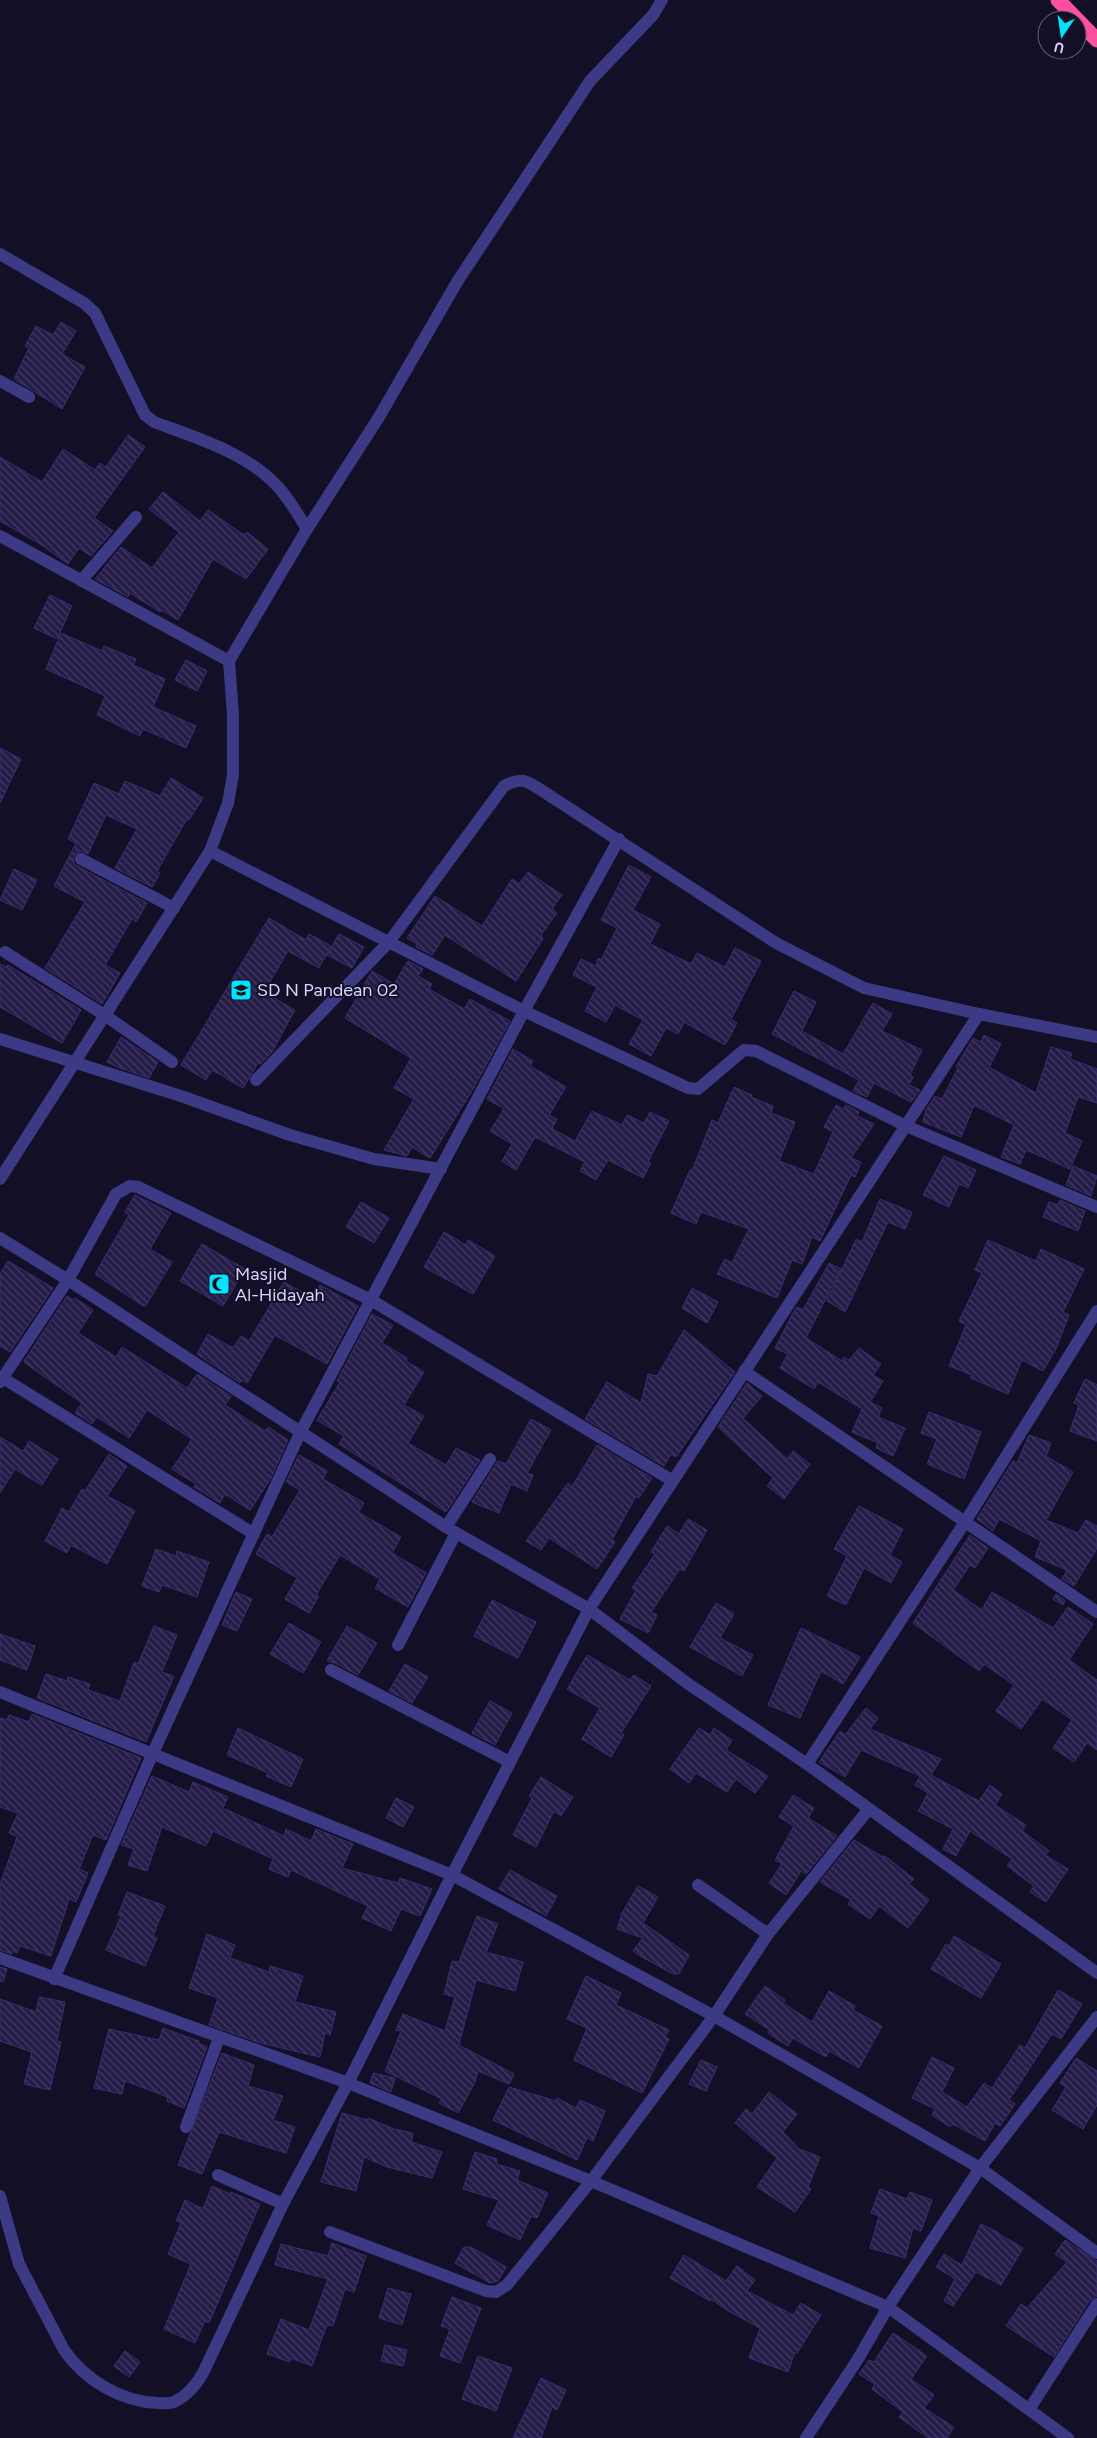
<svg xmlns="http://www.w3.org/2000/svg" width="1097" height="2438" font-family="Figtree,sans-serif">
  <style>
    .building { fill: url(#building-back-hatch); stroke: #3b2d73 }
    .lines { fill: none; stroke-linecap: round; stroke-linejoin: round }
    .minor { stroke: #3d3a85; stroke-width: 12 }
    .highway { stroke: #ff4fa3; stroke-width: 15 }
    .labels { text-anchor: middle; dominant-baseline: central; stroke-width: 4; stroke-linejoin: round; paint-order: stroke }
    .poi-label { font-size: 18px; fill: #d9d4ff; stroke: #130f26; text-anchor: start }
  </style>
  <defs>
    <pattern id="building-back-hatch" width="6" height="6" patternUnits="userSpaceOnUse" patternTransform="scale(1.25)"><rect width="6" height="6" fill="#241b47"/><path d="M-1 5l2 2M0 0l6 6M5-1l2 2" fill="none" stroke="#433b63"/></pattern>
  </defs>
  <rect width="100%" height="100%" fill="#130f26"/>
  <g class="building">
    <polygon points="61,322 76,331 62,354 85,367 62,409 14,379 29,348 25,346 36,326 53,335"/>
    <polygon points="128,435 145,447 94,518 113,531 91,556 79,548 68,564 40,544 0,521 0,457 42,482 63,449 95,470 100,463 106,467"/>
    <polygon points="163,492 200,521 208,510 244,535 247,532 268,549 246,579 213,559 178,620 162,610 160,612 130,593 128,597 95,579 121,547 152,568 179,532 149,509"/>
    <polygon points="50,595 72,606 57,639 34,628"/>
    <polygon points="61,633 102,651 104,646 136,659 133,665 165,679 153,707 196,726 186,748 143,729 140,736 97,715 105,696 46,669"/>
    <polygon points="186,660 207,671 197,691 175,680"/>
    <polygon points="0,748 21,759 0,803"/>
    <polygon points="171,778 203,798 189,820 187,819 157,871 160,873 152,887 115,868 137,829 106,815 88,854 80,851 74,856 74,863 77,866 147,903 136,922 132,919 105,965 120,973 102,1004 45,968 85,902 54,886 76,843 68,839 94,783 119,794 125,781 160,796"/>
    <polygon points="629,865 651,877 633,910 660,924 650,944 691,964 697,953 725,967 735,948 761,961 731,1019 737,1023 725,1045 684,1022 678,1034 666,1028 651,1056 629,1044 643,1020 615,1005 606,1022 585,1011 597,987 573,975 581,959 596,966 598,958 601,960 617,928 601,920"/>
    <polygon points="14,869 37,880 22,910 0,900"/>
    <polygon points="528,872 562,895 552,909 557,913 541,935 543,939 516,981 445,935 432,955 416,947 417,944 407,938 435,896 482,926 512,879 519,884"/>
    <polygon points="269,918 306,940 309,934 331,946 319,968 288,951 264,992 295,1010 272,1052 260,1064 258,1063 243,1088 212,1070 206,1080 181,1065"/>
    <polygon points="339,934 364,947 352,968 327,955"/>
    <polygon points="408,961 423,969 418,976 432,984 429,989 464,1009 470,999 510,1021 472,1091 430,1158 412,1147 407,1156 384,1150 414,1099 394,1088 411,1058 345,1018 372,971 394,984"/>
    <polygon points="0,964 6,967 8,965 81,1010 62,1043 0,1007"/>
    <polygon points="794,991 816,1002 802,1031 843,1054 873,1003 892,1014 882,1031 922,1050 910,1075 913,1077 909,1085 920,1090 911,1102 874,1083 867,1097 853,1091 859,1080 772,1034"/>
    <polygon points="984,1035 1001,1044 989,1067 1036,1093 1051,1047 1072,1053 1070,1059 1097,1069 1097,1103 1078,1097 1065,1133 1082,1141 1070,1169 1026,1150 1020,1164 1001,1157 1014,1125 974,1105 961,1137 923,1122 926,1110 935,1096 942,1099 958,1068 956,1067 973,1038 981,1042"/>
    <polygon points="121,1037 158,1062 149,1078 117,1067 107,1062"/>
    <polygon points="513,1049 533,1061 530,1066 566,1087 549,1115 557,1119 552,1129 575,1141 592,1111 622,1125 627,1115 644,1123 650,1112 669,1121 648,1162 651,1163 643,1178 608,1160 596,1180 580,1171 585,1162 535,1137 516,1170 502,1161 512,1144 490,1131 504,1109 487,1099"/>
    <polygon points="734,1087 752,1095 751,1097 773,1106 771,1113 795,1122 779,1161 814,1174 833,1132 824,1127 836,1105 844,1109 846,1105 859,1112 857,1116 874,1124 851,1158 861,1162 855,1177 851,1175 820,1241 812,1237 802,1264 792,1260 777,1298 717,1274 725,1259 732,1263 749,1229 701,1212 696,1224 671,1213 690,1170 692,1171 712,1120 718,1123"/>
    <polygon points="944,1156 976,1170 968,1188 959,1184 949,1207 923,1195"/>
    <polygon points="1073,1166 1097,1176 1091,1196 1066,1185"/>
    <polygon points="135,1195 171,1213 150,1249 172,1262 145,1307 95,1274 129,1215 125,1212"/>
    <polygon points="880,1199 912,1212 905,1229 888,1222 845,1312 827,1301 856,1239 862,1242"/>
    <polygon points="1060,1200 1085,1211 1078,1231 1043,1217 1049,1202 1058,1205"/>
    <polygon points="361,1202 389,1218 374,1243 346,1227"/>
    <polygon points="444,1232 466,1245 468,1240 495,1256 473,1294 424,1267"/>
    <polygon points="988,1240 1036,1261 1041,1249 1084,1269 1063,1312 1069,1315 1056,1349 1043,1371 1022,1360 1008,1394 971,1378 972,1375 949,1366 966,1325 959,1321 982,1273 975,1270"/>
    <polygon points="202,1244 245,1269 223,1306 180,1281"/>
    <polygon points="8,1261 53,1288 10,1352 0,1346 0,1274"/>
    <polygon points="829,1263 841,1269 806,1338 842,1361 844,1357 849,1360 859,1348 881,1364 873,1375 883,1381 870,1402 882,1408 878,1417 905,1428 893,1456 876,1448 878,1443 852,1432 862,1409 818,1382 814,1389 780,1368 788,1354 775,1348 793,1313 797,1307 803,1310"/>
    <polygon points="284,1282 312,1298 320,1285 358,1306 327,1364 275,1335 247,1383 241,1380 240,1383 197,1354 208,1334 233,1348 241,1336 249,1341"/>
    <polygon points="692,1288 718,1302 707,1323 682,1308"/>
    <polygon points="67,1296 73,1300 75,1298 93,1310 78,1333 116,1357 122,1347 187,1388 197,1374 231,1396 225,1405 265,1431 268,1427 288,1440 270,1480 250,1510 225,1494 220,1503 194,1487 196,1484 172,1469 192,1439 147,1410 129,1438 97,1417 92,1424 75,1413 82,1403 25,1363 24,1361"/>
    <polygon points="372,1314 393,1325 382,1343 407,1358 406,1361 424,1372 404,1405 424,1416 408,1443 446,1465 456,1448 480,1460 446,1512 339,1444 344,1436 317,1420 340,1382 337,1381"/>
    <polygon points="684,1330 735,1372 676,1457 671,1454 664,1466 585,1419 607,1382 641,1403 648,1374 657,1376"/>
    <polygon points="1085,1379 1097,1385 1097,1441 1070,1431 1079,1405 1074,1403"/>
    <polygon points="747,1383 762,1396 743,1418 787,1459 793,1451 810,1464 784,1499 767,1486 773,1478 718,1427"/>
    <polygon points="929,1412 981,1432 964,1479 927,1464 937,1439 921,1433"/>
    <polygon points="531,1419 551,1430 527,1473 533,1475 527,1491 511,1484 499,1513 472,1502 498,1461 506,1464"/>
    <polygon points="1029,1435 1051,1443 1046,1456 1073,1472 1046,1520 1078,1533 1086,1520 1097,1526 1097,1548 1074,1586 1062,1579 1067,1570 1035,1557 1041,1541 999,1519 993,1531 977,1519 1013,1461 1017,1463"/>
    <polygon points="0,1437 23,1451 29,1441 58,1459 42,1485 15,1469 0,1493"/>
    <polygon points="597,1445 652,1478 639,1498 636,1496 612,1540 615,1542 597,1569 549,1538 541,1550 526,1541 568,1483 572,1487"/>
    <polygon points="109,1454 127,1466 107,1496 135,1511 107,1564 71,1545 67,1553 45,1541 62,1508 69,1512 82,1489 85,1491"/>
    <polygon points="299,1455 327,1471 323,1479 364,1503 358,1512 401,1537 392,1553 426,1573 408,1607 375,1588 380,1579 340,1555 316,1595 319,1596 309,1613 285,1599 297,1578 256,1554 267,1534 272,1537 300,1490 286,1482"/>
    <polygon points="859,1506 903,1529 890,1555 902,1562 891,1583 864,1568 846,1605 827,1596 847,1556 834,1549"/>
    <polygon points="688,1519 707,1530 684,1571 680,1569 651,1612 657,1615 648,1633 620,1619 636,1590 632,1588 655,1554 651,1552 667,1526 679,1534"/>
    <polygon points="970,1535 988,1548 975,1568 970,1565 953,1590 982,1610 992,1592 1053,1628 1068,1607 1093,1624 1069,1660 1097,1680 1097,1750 1087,1743 1074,1762 1053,1748 1072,1720 1042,1699 1021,1729 996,1711 1014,1685 984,1664 979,1671 913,1623"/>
    <polygon points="156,1549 176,1556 177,1551 209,1562 197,1597 162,1585 159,1592 142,1586"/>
    <polygon points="236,1592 252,1599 237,1631 222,1625"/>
    <polygon points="1056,1594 1065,1600 1063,1605 1053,1599"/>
    <polygon points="492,1600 536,1622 518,1658 474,1636"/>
    <polygon points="716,1603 734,1614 720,1638 753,1655 742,1676 690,1647"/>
    <polygon points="289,1623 321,1642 303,1673 270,1654"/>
    <polygon points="154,1626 177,1635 162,1672 174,1676 146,1742 37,1698 46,1674 67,1681 68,1677 90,1684 88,1690 120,1701 134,1662 138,1664"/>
    <polygon points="347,1626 377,1643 358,1675 335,1663 327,1661"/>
    <polygon points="801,1628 860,1657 843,1684 821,1671 800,1718 768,1705"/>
    <polygon points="0,1634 35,1646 27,1670 0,1660"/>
    <polygon points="587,1655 630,1680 634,1675 651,1686 621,1733 624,1735 611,1757 582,1739 600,1708 567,1689"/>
    <polygon points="405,1664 428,1677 412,1703 389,1691"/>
    <polygon points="490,1701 512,1713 495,1745 472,1733"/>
    <polygon points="866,1708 878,1718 870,1729 941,1759 931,1775 979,1801 990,1785 1002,1794 995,1805 1026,1825 1022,1831 1049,1851 1045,1855 1068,1869 1046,1902 1030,1892 1034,1886 1007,1866 1012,1859 970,1831 956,1856 943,1849 953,1829 918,1811 928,1793 915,1785 920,1776 861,1750 845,1777 819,1762 840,1731 845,1735"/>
    <polygon points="32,1714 141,1758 106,1840 93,1835 79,1869 88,1873 76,1902 69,1899 51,1956 20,1946 17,1953 13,1951 12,1954 0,1950 0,1884 17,1837 9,1833 18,1813 0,1807 0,1718 7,1720 9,1715 29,1722"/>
    <polygon points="238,1728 303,1759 291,1787 266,1776 268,1773 227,1755"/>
    <polygon points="699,1728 710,1735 714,1728 732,1740 726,1750 768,1776 755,1793 736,1779 727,1792 696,1773 689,1783 670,1769"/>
    <polygon points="152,1776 189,1792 193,1782 228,1797 223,1808 284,1836 286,1829 311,1841 316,1829 353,1844 342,1868 398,1883 400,1878 432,1889 420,1916 401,1909 391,1931 362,1918 368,1906 291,1870 288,1877 269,1869 273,1859 213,1831 206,1846 162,1827 147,1871 128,1865 134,1849 121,1845"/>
    <polygon points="541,1777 573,1797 561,1816 554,1811 536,1847 513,1835 532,1798 529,1796"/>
    <polygon points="793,1795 814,1808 808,1818 837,1836 806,1874 801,1871 786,1895 769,1883 782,1864 775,1860 794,1826 779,1817"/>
    <polygon points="396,1798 414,1807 403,1827 386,1818"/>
    <polygon points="854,1840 883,1857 885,1856 914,1879 909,1884 929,1900 908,1928 879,1906 870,1919 848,1904 851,1900 820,1882"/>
    <polygon points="510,1870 557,1896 546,1916 499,1889"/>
    <polygon points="638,1886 658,1897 643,1923 689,1955 679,1974 673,1974 640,1956 633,1951 643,1938 617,1929 622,1913"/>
    <polygon points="127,1892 165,1906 153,1936 157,1938 145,1966 106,1950 121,1916 118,1915"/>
    <polygon points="477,1916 498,1924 486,1952 523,1962 515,1991 476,1980 459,2045 514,2074 509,2084 478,2071 475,2082 458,2113 439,2103 442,2099 385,2071 401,2031 396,2030 403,2014 445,2031 455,1997 444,1994 452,1961 459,1962"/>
    <polygon points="207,1934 235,1945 230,1958 269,1972 270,1966 303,1976 295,2002 336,2012 330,2035 325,2033 320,2057 260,2043 209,2025 218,1998 189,1988"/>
    <polygon points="954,1936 1001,1964 981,1998 931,1969 946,1944 949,1946"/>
    <polygon points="0,1967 7,1969 3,1982 0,1981"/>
    <polygon points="586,1976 621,1993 616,2005 669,2030 665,2037 669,2039 642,2093 574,2060 587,2028 567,2019"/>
    <polygon points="765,1986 785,2000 783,2003 812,2022 829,1991 855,2006 853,2010 882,2026 859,2068 829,2051 826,2057 793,2038 788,2046 768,2033 770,2030 745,2014"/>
    <polygon points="1058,1990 1082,2004 1061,2039 1052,2034 1009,2100 1015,2104 1000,2126 995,2123 985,2141 952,2124 950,2127 932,2115 935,2109 912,2098 932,2057 954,2068 942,2092 967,2107 984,2083 992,2088 1020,2045 1025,2048"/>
    <polygon points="39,1997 65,2002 57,2041 61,2042 50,2090 24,2084 32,2052 0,2041 0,1999 36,2012"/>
    <polygon points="163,2028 199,2041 198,2043 207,2047 184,2108 167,2101 168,2097 125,2081 122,2094 94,2088 109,2029 159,2040"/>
    <polygon points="222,2053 254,2065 248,2086 283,2096 273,2120 295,2127 286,2153 219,2132 202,2174 178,2165"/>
    <polygon points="1076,2058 1097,2071 1097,2105 1083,2129 1052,2110 1066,2087 1060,2083"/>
    <polygon points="701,2060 717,2067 706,2091 689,2084"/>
    <polygon points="373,2073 395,2078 391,2092 370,2083"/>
    <polygon points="509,2087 556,2101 557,2098 576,2108 580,2100 605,2111 593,2141 587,2138 577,2160 493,2120"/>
    <polygon points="769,2092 797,2114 783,2132 799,2149 820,2157 808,2187 811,2189 795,2212 757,2187 777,2158 735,2123 746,2109 752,2114"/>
    <polygon points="342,2113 367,2120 368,2118 394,2129 413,2133 411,2142 442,2152 432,2178 387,2167 364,2157 356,2191 321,2182"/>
    <polygon points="475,2152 497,2159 496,2164 520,2171 517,2180 548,2193 537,2218 531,2216 520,2240 487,2225 499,2200 463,2189"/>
    <polygon points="212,2186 230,2194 231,2192 260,2204 209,2323 205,2321 195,2343 164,2329 191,2264 168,2254 181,2223 176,2221 185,2200 203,2209"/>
    <polygon points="880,2189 907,2199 910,2192 932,2200 921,2231 913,2228 905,2258 870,2248 879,2216 871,2213"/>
    <polygon points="981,2224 999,2233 999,2234 1023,2248 1001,2285 976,2272 953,2306 944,2301 955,2279 936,2267 944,2254 962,2265"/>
    <polygon points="1065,2240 1097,2261 1097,2296 1090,2300 1054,2357 1006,2326 1021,2304 1027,2308 1067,2262 1055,2254"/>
    <polygon points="332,2243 366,2256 354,2292 345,2289 333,2326 327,2325 312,2366 291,2358 290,2362 267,2354 281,2319 309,2330 328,2279 275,2265 281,2244 328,2256"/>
    <polygon points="464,2247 471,2247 506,2267 498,2281 490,2283 455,2263"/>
    <polygon points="684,2255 726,2281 737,2266 755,2280 747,2291 793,2315 801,2303 821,2315 797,2353 795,2352 788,2372 749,2358 760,2328 727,2310 711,2299 710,2301 670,2278"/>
    <polygon points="388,2288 411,2294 402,2325 379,2318"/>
    <polygon points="452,2297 481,2308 460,2363 440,2356 450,2329 441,2326"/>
    <polygon points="893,2333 927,2356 911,2379 934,2395 924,2408 954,2427 947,2438 928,2438 899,2417 903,2412 872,2389 875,2384 859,2374 869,2360 874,2362"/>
    <polygon points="385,2345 407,2350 403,2366 381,2361"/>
    <polygon points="125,2351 140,2362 129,2377 114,2366"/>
    <polygon points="478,2356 512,2368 496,2411 462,2399"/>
    <polygon points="541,2378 566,2390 557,2410 552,2407 541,2438 513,2438"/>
  </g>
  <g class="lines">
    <g class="minor">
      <path d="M0,254L84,303L95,313L145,415L154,422C197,438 248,453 279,488C290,500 298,515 307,529"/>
      <polyline points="0,381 29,397"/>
      <polyline points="0,536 229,661"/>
      <polyline points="81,581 136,517"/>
      <polyline points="210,851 524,1011 688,1088 698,1089 744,1050 756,1051 906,1126 1097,1207"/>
      <polyline points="81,859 174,908"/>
      <polyline points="5,952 106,1016 172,1062"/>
      <polyline points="0,1039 181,1096 290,1135 374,1159 441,1169"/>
      <path d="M256,1080L389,942L504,786C521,777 526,780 541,790L776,943L864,988L979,1014L1097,1037"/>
      <polyline points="0,1179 210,851 228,803 233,775 233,716 229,661 307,529 379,417 457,282 590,81 653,15 662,0"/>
      <polyline points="0,1238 68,1280 446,1527 589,1609 687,1683 807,1764 1097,1973"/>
      <polyline points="744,1371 1097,1612"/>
      <polyline points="3,1378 254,1534"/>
      <polyline points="0,1382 68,1280 116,1194 130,1186 138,1187 371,1300 673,1481"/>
      <polyline points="446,1527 490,1459"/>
      <polyline points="398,1645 456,1533"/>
      <polyline points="331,1670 510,1762"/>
      <polyline points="0,1692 452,1875 714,2016 980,2168 1097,2253"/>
      <polyline points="807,1764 965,1522 1097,1311"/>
      <polyline points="698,1885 768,1934"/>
      <polyline points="0,1958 348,2083 591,2181 888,2307 1068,2438"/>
      <polyline points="54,1979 152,1755 300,1433 524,1011 619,839"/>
      <polyline points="186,2127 219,2038"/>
      <polyline points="218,2175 283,2204"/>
      <path d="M0,2196L19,2264L64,2350C85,2380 121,2402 158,2403C163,2403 169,2404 174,2402C187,2396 196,2385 203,2373L283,2204L348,2083L452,1875L589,1609L979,1014"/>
      <polyline points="330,2232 486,2291 496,2292 507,2285 591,2181 714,2016 768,1934 868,1810"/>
      <polyline points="1030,2408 1097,2304"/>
      <polyline points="806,2438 858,2359 888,2307 980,2168 1097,2017"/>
    </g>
    <polyline class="highway" points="1058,0 1097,40"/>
  </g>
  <defs>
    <g id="school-square" transform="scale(1.125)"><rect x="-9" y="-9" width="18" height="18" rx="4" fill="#00e5ff" stroke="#130f26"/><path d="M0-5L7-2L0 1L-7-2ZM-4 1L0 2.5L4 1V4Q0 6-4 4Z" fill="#111"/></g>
    <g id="mosque-square" transform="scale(1.125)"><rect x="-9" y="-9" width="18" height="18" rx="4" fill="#00e5ff" stroke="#130f26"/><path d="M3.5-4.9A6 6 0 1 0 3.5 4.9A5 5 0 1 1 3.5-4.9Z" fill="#111"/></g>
  </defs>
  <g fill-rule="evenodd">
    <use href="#school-square" x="241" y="990"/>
    <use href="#mosque-square" x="219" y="1284"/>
  </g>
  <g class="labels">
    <g class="poi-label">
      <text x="257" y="990">SD N Pandean 02</text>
      <text x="235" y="1274">Masjid<tspan x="235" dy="21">Al-Hidayah</tspan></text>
    </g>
  </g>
  <g transform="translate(1062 35) rotate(193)"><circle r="24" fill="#130f26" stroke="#625e7d"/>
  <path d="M0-4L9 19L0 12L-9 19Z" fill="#00e5ff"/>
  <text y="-8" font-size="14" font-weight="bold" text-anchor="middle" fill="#d9d4ff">U</text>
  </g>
</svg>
